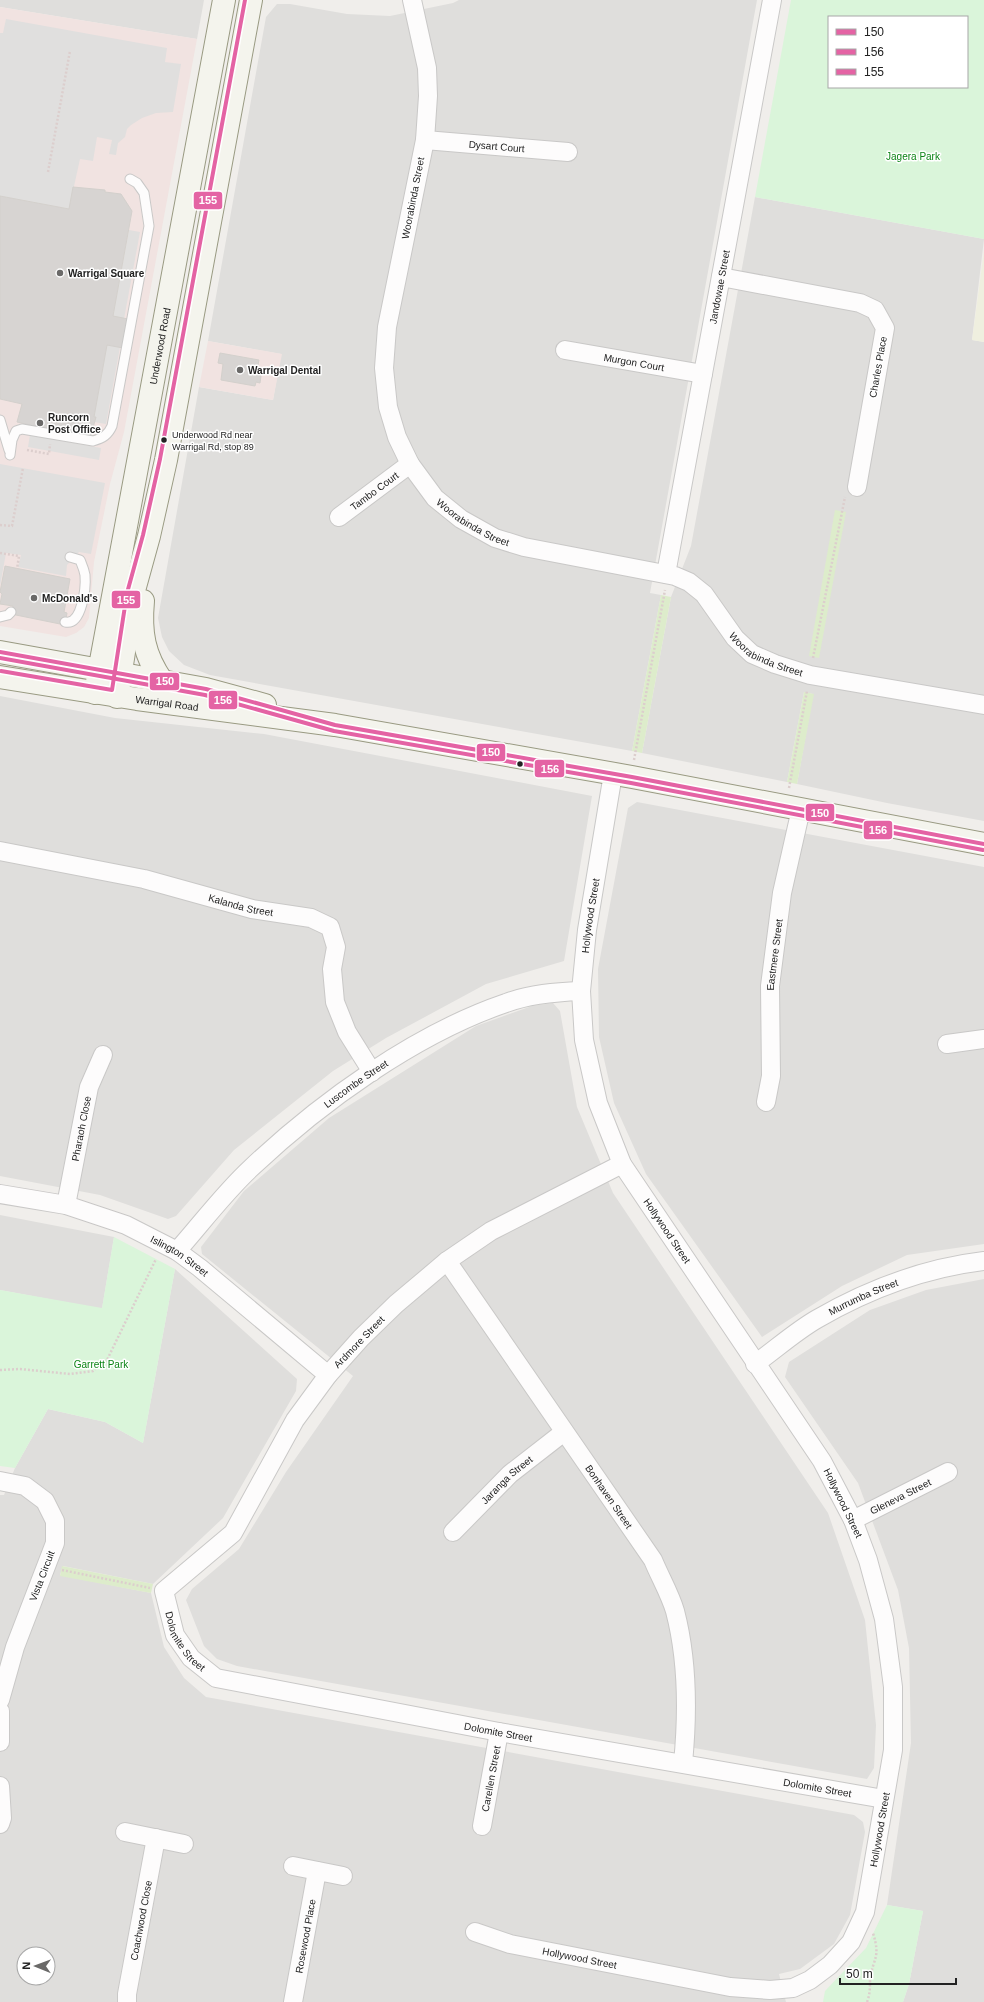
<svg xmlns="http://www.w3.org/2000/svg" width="984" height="2002" font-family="Arial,sans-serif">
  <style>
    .residential { fill: #dfdedc; fill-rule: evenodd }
    .commercial { fill: #f1e3e1 }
    .farmland { fill: #efefdf }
    .grass { fill: #ddeccb }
    .park { fill: #daf5da; fill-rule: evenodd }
    .parking { fill: #e0dfde }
    .building { fill: #d7d4d2; stroke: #d3d0cc }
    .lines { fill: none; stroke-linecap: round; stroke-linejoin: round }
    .service-casing { stroke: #c9c8c7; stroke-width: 11 }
    .minor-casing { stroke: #c9c8c7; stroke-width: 20 }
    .secondary-casing { stroke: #999a82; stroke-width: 24 }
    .path { stroke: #dccecd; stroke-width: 2.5; stroke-dasharray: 2 2; stroke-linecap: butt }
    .service { stroke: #fdfcfc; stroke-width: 9 }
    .minor { stroke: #fdfcfc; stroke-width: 18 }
    .secondary { stroke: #f4f4ed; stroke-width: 22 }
    .bus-1-casing { stroke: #fff; stroke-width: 7 }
    .bus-2-casing { stroke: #fff; stroke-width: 7 }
    .bus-3-casing { stroke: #fff; stroke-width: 7 }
    .bus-1 { stroke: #e463a4; stroke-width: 4 }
    .bus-2 { stroke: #e463a4; stroke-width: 4 }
    .bus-3 { stroke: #e463a4; stroke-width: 4 }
    .poi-dot { fill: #6a6968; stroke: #fff; stroke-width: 1.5 }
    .bus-dot { fill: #222; stroke: #fff; stroke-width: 1.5 }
    .labels { text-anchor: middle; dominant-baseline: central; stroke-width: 3; stroke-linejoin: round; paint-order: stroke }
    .bus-label { font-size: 9px; fill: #222; stroke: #fff; text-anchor: start }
    .street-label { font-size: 10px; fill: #222; stroke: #fff }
    .park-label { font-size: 10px; fill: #0c8416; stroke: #fff }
    .poi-label { font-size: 10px; font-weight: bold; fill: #222; stroke: #fff; text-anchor: start }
    .line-badge { stroke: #fff; stroke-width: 1.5 }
    .badge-label { font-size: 11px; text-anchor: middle; font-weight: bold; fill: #fff }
  </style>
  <rect width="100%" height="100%" fill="#f0eeeb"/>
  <g class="residential">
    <polygon points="0,0 204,0 197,39 0,7"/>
    <polygon points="459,0 757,0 650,593 661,595 632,751 210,675 184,665 169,651 162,637 158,618 199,387 273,400 281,354 208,341 266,17 277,4 290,4 347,14 390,16 453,3"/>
    <polygon points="755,197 984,239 972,340 984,342 984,821 887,803 797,784 813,694 804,692 787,782 642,753 671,597 691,546"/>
    <polygon points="0,696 115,718 264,734 592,796 564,961 486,984 386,1038 333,1071 234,1150 176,1216 168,1219 100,1195 0,1176"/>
    <polygon points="637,802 984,867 984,1244 907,1255 842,1286 762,1337 646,1174 614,1103 599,1037 598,969 628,808"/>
    <polygon points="553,1003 560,1011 577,1107 613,1193 828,1513 865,1620 876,1725 874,1768 867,1779 237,1666 217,1659 204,1646 186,1600 192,1589 239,1549 286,1472 353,1376 202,1254 201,1247 244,1191 329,1118 476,1026 532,1006"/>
    <polygon points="0,1215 114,1237 102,1309 0,1290"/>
    <path d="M175,1269L297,1379L296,1391L223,1518L153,1584L63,1566L60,1575L151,1593L164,1647L184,1678L206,1697L854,1815L863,1822L865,1832L850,1915L834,1944L800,1969L779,1974L786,2002H0V1495H4L15,1468L48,1409L105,1422L143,1443ZM24,1954H48V1978H24Z"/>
    <polygon points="984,1279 984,2002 903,2002 909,1984 923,1911 887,1905 911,1743 909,1648 898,1590 858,1483 785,1377 789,1362 870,1310 926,1290"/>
  </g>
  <g class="commercial">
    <polygon points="0,7 197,39 124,432 110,484 94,562 89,618 84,627 76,633 66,637 0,626"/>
    <polygon points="208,341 282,354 273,400 199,387"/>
  </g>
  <polygon class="farmland" points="984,251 984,342 972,340"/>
  <g class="grass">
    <polygon points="835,510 846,512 819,658 809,656"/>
    <polygon points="661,595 671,597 642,753 632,751"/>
    <polygon points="804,692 814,694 797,784 787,782"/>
    <polygon points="62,1566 153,1584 151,1593 60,1576"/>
  </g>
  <g class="park">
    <path d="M791,0H984V239L755,197ZM829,17H967V87H829Z"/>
    <polygon points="114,1237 175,1269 143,1443 105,1422 48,1409 15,1468 0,1466 0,1290 102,1308"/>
    <polygon points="887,1905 923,1911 909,1984 903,2002 823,2002 825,1991 866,1948"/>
  </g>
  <g class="parking">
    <polygon points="6,19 167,48 165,62 181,64 173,112 156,113 142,118 131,125 127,129 125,137 118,143 116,155 109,154 112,140 97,137 93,161 80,159 69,209 0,196 0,33 3,33"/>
    <polygon points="129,230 140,232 124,319 113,316"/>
    <polygon points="107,345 120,347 106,424 94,422 94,417"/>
    <polygon points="30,435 101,448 99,460 28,447"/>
    <polygon points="0,464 105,483 91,554 79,552 67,565 66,576 18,567 21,555 6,553 0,586"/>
  </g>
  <g class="building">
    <polygon points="73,187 105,190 105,192 121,194 132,211 113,316 128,319 123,348 107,345 94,417 96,417 90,439 17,422 22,404 0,399 0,196 69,209"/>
    <polygon points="220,353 259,360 256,375 261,376 260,383 256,382 255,386 221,380 223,364 218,363"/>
    <polygon points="5,566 70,579 64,612 67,613 65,625 11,614 13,606 0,604 2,594 0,592"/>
  </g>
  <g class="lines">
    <g class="service-casing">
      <g id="service">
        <polyline points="0,420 9,450"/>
        <path d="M10,455L12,440L16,431L22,429L93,441C103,438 108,435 112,426L149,226L144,193L137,183L130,179"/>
        <polyline points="0,617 8,615 11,612"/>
        <path d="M65,622C82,626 86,587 85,575C84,569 82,565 80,560L70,557"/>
      </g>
    </g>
    <g class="minor-casing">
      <g id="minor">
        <path id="s1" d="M412,0L427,68L428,96L425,140L387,327L384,368L388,407L397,437L410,464L435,498L461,519L495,538L524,547L675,576L689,582L704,594L735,638L752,654L775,664L810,675L984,705"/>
        <path id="s2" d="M425,140L568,152"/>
        <polyline points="721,277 860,303 875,310 885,328 857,487"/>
        <path id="s3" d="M565,350L703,374"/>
        <path id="s4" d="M339,517L410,464"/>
        <path id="s5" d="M666,574L772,0"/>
        <path id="s6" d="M0,851L144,879L252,909L311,918L330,927L336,947L332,969L335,1002L347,1032L372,1072"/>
        <polyline points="947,1044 984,1039"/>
        <path id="s7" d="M766,1102L771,1076L770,986L782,893L801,809"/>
        <path id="s8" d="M622,1164L491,1231L447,1261L396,1304L361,1338L328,1375L295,1420L233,1533L164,1591L175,1635L191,1658L216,1678L499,1732L884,1799"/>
        <path id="s9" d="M0,1194L66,1205L126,1225L177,1251L200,1268L328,1375"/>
        <path id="s10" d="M66,1205L89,1087L103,1055"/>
        <path id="s11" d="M177,1251C201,1224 224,1193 251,1168C321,1102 415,1034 506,1003C530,994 556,992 581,991"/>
        <path id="s12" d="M447,1261L653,1560C660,1577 670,1594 675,1611C688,1661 688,1712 683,1763"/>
        <path id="s13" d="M755,1364C776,1349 796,1331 817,1319C869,1289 925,1268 984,1261"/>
        <polyline points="0,1481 25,1486 45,1501 55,1521 55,1543 15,1647 0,1700"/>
        <path id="s14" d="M853,1520L948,1472"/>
        <path id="s15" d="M453,1532L510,1474L564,1432"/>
        <polyline points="0,1711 0,1742"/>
        <polyline points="0,1786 2,1818 0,1824"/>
        <path id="s16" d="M482,1826L499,1732"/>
        <polyline points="125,1832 184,1844"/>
        <polyline points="293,1866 343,1876"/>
        <path id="s17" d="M475,1932L510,1944L730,1987L770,1990L793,1988L810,1980L830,1965L851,1942L865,1912L893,1750V1687L884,1619L868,1560L853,1520L822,1461L622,1164L598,1103L584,1040L581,991L587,930L613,774"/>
        <path id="s18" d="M127,2002V1994L156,1838"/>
        <path id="s19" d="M293,2002L317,1871"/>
      </g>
    </g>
    <g class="secondary-casing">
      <g id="secondary">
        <path d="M143,601C140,633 144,655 162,681"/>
        <polyline points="0,652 206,689 265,705"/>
        <path id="s20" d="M0,677L137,699L335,725L632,777L984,844"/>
        <path id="s21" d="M95,693L224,0"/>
        <polyline points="117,697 133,594 149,536 166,460 251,0"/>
      </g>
    </g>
    <g class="path">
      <polyline points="48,172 70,51"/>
      <polyline points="27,450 49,454 50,444"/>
      <polyline points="0,525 12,526 23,468"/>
      <polyline points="0,553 19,556 17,569"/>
      <polyline points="813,658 845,497"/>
      <polyline points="634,760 665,590"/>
      <polyline points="789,788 807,691"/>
      <polyline points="0,1370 20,1369 70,1374 93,1371 107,1360 156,1259"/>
      <polyline points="62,1570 150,1588"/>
      <path d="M867,2002C870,1994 870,1988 870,1980C873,1957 881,1959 873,1933"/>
    </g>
    <use href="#service" class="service"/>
    <use href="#minor" class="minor"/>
    <use href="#secondary" class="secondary"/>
    <g class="bus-1-casing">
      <polyline id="bus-1" points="0,652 206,689 335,725 632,777 984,844"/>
    </g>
    <g class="bus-2-casing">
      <polyline id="bus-2" points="0,658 205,695 334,731 631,783 983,850"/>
    </g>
    <g class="bus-3-casing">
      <polyline id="bus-3" points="1,671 112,690 127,593 143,535 160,459 245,0"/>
    </g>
    <use href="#bus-1" class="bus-1"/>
    <use href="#bus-2" class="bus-2"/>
    <use href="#bus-3" class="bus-3"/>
  </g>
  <g class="poi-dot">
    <circle cx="60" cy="273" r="4"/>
    <circle cx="240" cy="370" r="4"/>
    <circle cx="40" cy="423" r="4"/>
    <circle cx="34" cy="598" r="4"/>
  </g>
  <g class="bus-dot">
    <circle cx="164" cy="440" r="3.5"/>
    <circle cx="520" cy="764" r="3.5"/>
  </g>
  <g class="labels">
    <g class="bus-label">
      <text x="172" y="435">Underwood Rd near<tspan x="172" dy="12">Warrigal Rd, stop 89</tspan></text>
    </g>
    <g class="street-label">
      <text stroke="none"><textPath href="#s2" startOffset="72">Dysart Court</textPath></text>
      <text transform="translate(413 198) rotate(-79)">Woorabinda Street</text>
      <text stroke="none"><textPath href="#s5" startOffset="292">Jandowae Street</textPath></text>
      <text stroke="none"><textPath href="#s21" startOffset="353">Underwood Road</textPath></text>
      <text stroke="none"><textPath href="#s3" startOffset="70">Murgon Court</textPath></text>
      <text transform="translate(878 367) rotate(-80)">Charles Place</text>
      <text stroke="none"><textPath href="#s4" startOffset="44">Tambo Court</textPath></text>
      <text stroke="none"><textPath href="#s1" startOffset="562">Woorabinda Street</textPath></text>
      <text stroke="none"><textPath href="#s1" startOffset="897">Woorabinda Street</textPath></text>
      <text stroke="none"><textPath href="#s20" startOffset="169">Warrigal Road</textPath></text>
      <text stroke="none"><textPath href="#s6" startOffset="247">Kalanda Street</textPath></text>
      <text stroke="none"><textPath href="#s17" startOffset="1512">Hollywood Street</textPath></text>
      <text stroke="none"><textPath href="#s7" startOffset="148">Eastmere Street</textPath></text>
      <text stroke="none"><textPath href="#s11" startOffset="246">Luscombe Street</textPath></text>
      <text stroke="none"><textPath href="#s10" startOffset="78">Pharaoh Close</textPath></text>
      <text transform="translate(667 1231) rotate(56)">Hollywood Street</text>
      <text stroke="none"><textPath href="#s9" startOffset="192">Islington Street</textPath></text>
      <text stroke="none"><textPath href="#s13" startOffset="128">Murrumba Street</textPath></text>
      <text transform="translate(359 1342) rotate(-46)">Ardmore Street</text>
      <text stroke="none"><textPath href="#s15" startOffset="75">Jaranga Street</textPath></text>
      <text stroke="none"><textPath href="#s14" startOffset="53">Gleneva Street</textPath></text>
      <text stroke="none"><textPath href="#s12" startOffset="286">Bonhaven Street</textPath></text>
      <text transform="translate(843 1503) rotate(64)">Hollywood Street</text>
      <text transform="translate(42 1576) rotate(-69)">Vista Circuit</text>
      <text stroke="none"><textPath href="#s8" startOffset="696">Dolomite Street</textPath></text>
      <text stroke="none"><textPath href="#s8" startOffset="1033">Dolomite Street</textPath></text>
      <text stroke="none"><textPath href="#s16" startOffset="48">Carellen Street</textPath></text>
      <text stroke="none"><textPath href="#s8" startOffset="1357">Dolomite Street</textPath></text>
      <text stroke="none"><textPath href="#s17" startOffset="516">Hollywood Street</textPath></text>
      <text stroke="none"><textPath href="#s18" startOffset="83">Coachwood Close</textPath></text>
      <text stroke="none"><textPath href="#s19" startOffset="67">Rosewood Place</textPath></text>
      <text stroke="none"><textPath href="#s17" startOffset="108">Hollywood Street</textPath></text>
    </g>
    <g class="park-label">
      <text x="913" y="156">Jagera Park</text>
      <text x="101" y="1364">Garrett Park</text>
    </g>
    <g class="poi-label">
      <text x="68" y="273">Warrigal Square</text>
      <text x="248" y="370">Warrigal Dental</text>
      <text x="48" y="417">Runcorn<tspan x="48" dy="12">Post Office</tspan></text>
      <text x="42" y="598">McDonald's</text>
    </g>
  </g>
  <g class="line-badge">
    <rect x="193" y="191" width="30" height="19" rx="4" fill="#e463a4"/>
    <rect x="111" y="590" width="30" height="19" rx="4" fill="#e463a4"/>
    <rect x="149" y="672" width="31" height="19" rx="4" fill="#e463a4"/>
    <rect x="208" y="690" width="30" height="20" rx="4" fill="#e463a4"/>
    <rect x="476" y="743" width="30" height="19" rx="4" fill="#e463a4"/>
    <rect x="534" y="759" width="31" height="19" rx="4" fill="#e463a4"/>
    <rect x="805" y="803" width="30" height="19" rx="4" fill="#e463a4"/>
    <rect x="863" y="820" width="30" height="20" rx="4" fill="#e463a4"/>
  </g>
  <g class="badge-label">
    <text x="208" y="204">155</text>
    <text x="126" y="604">155</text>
    <text x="165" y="685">150</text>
    <text x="223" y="704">156</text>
    <text x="491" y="756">150</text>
    <text x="550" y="773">156</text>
    <text x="820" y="817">150</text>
    <text x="878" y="834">156</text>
  </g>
  <rect x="828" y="16" width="140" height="72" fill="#ffffff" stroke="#a7a7a7"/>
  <rect x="836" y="29" width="20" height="6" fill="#e463a4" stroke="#a7a7a7"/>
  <text x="864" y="36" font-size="12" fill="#222222">150</text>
  <rect x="836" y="49" width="20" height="6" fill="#e463a4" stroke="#a7a7a7"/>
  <text x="864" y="56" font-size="12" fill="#222222">156</text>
  <rect x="836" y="69" width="20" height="6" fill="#e463a4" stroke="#a7a7a7"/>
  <text x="864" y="76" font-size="12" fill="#222222">155</text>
  <g transform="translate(36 1966) rotate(271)"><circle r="19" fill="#ffffff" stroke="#a7a7a7"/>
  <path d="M0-3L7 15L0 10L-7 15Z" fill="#6a6968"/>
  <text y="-6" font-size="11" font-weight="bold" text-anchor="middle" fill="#222222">N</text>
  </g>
  <path d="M840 1978v6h116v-6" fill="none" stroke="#222222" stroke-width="2"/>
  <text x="846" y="1978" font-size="12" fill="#222222" stroke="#ffffff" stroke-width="3" paint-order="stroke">50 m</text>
</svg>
